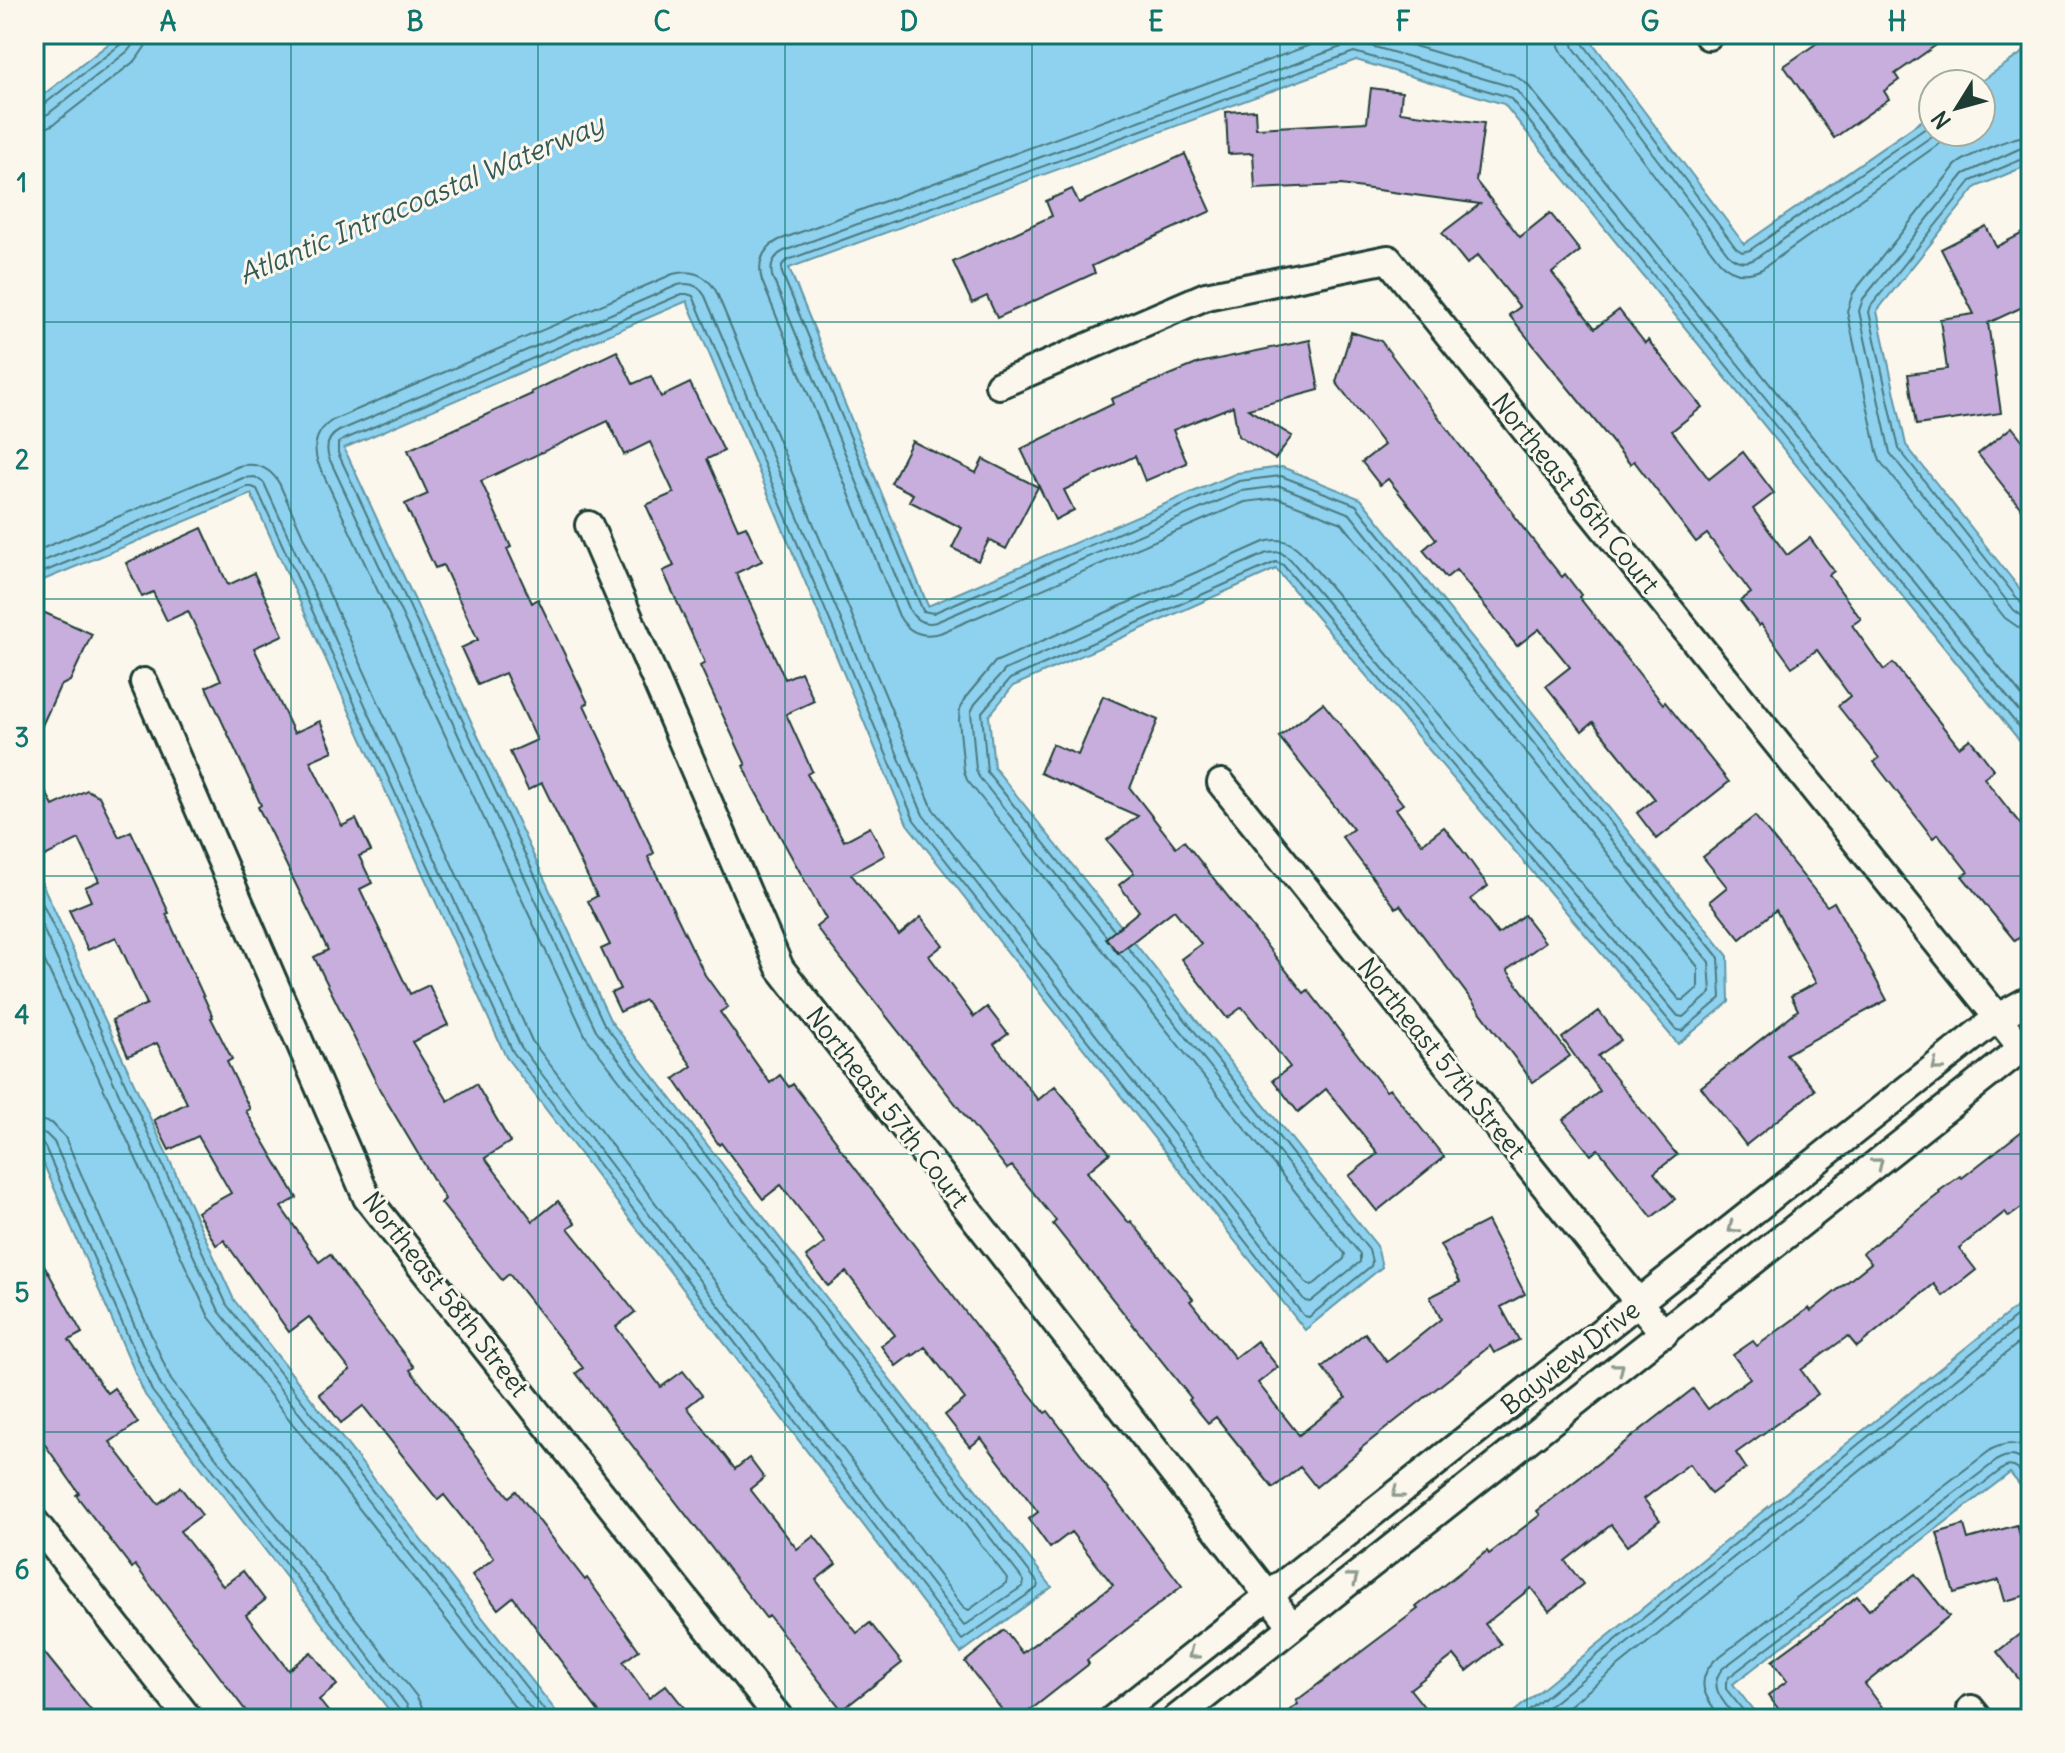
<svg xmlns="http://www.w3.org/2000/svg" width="2065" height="1753" font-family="Delius,sans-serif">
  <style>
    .water { fill: #8ed2ef; stroke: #6296a4; stroke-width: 2 }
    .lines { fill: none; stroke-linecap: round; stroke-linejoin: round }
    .shore { stroke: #4b797f; stroke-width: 2 }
    .building { fill: #c8aedd; stroke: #1f3d34; stroke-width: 2 }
    .minor-casing { stroke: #1f3d34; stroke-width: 32 }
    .minor { stroke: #fbf7ec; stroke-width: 26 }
    .oneway { stroke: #8d9a90 }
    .grid { fill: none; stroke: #0f766e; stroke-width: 2; stroke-opacity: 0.55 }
    .labels { text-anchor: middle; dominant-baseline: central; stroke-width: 6; stroke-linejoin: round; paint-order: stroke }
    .street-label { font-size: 26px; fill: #1f3d34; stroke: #fbf7ec }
    .water-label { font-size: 28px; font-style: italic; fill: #355b59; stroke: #fbf7ec }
    .neatline { fill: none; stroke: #0f766e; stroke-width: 3 }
    .grid-label { font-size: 26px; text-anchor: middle; font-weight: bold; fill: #0f766e }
  </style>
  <rect width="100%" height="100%" fill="#fbf7ec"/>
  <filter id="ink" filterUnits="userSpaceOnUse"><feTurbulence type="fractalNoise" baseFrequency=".0125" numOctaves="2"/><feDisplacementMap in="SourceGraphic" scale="16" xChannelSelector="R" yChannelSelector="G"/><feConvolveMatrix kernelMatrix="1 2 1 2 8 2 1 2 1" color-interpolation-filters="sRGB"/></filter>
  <g filter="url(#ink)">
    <g class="water">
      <polygon points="121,34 1586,34 1744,244 1933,113 1933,132 1981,132 1981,84 1977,84 2031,47 2031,164 1976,187 1877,311 1906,445 2031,603 2031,755 1504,104 1356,60 789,268 928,606 1237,473 1282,467 1361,499 1728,956 1729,1002 1678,1044 1276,569 1013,686 989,716 994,767 1377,1246 1382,1267 1305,1330 907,824 687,301 344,448 610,1020 1052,1587 961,1653 506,1057 251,494 34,584 34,102"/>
      <polygon points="34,866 234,1300 562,1719 396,1719 145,1395 34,1142"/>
      <polygon points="2031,1295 2031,1499 2010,1473 1733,1684 1760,1719 1505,1719"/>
    </g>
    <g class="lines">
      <g class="shore">
        <polyline points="1373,34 1514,75 1527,84 2031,707"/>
        <path d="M1558,34L1559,46L1563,54L1719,261C1731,274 1745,277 1762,269L1956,132"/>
        <path d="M1570,34L1574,48L1728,254C1736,262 1745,264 1755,259L1938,132"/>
        <polyline points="1580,34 1582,42 1736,248 1742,252 1750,250 1933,123"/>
        <polyline points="34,108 42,106 121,44 125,40 125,34"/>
        <polyline points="34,118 48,114 128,51 134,43 135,34"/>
        <polyline points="34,130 46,128 54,124 136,60 145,47 147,34"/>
        <path d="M2031,135C2014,136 1970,154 1956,165L1853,293L1847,311L1877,451L1880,461L2005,618L2018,627L2031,629"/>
        <polyline points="2031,147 2021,148 1964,174 1863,299 1859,311 1890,453 2014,610 2022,616 2031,617"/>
        <polyline points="2031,157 2025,158 1971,181 1871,306 1869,312 1899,449 2021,603 2031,607"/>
        <path d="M34,552L239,466C257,462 270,468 279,483L532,1041L964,1608L969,1610L1006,1583L1007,1578L586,1037L318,463C312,445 317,430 333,420L673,274C692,269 706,274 716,291L933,809L1307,1284L1312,1286L1344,1259L1345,1254L967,780L964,771L959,720L960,709L965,698L995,662L1264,542C1278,538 1289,540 1300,551L1680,1000H1684L1698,988V967L1342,523L1278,498L1245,502L940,633C922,638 908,632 899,616L762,281C757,263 762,249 779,240L1340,34"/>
        <path d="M34,565L243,478L255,477L264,483L521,1047L964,1626L1023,1586L1024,1581L596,1030L329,458C325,446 328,437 339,431L678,285C690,282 699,285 705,296L923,815L1305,1301L1310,1302L1360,1262V1254L1120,954"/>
        <polyline points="34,576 247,487 252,487 257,489 513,1052 962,1640 1037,1588 1038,1583 604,1024 338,453 338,443 343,440 682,294 687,294 693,296 914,820 1304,1316 1309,1317 1371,1266 1372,1262 1369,1250 1128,948"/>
        <polyline points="34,885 227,1305 551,1719"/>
        <polyline points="34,909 219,1311 539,1719"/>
        <polyline points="1113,929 987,772 982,712 1010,679 1276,562 1283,565 1677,1030 1682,1031 1721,998 1719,958 1356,505 1281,476 1239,481 933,613 923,611 782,273 782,265 788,260 1354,52 1506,96 1511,99 2031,742"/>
        <path d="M1106,936L979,777L976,770L971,712L975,704L1005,670L1267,553L1280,552L1290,559L1678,1016L1683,1017L1711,993L1709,962L1350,514L1280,486L1242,491L936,622C924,625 916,621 910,611L772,276C770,265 774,256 784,251L1352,43H1361L1509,86L1517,91L2031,726"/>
        <polyline points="34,938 209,1317 524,1719"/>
        <polyline points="34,1119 52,1123 65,1137 171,1380 417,1697 422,1707 424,1719"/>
        <polyline points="34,1131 46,1134 54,1142 161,1386 407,1705 412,1719"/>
        <polyline points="34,1141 40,1142 45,1147 152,1391 400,1711 401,1719"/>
        <polyline points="1518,1719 2031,1305"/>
        <polyline points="1533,1719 2031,1318"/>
        <polyline points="1553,1719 2031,1333"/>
        <path d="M1722,1719C1706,1699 1693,1682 1715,1660L1992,1449C2006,1442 2018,1442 2031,1451"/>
        <path d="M1737,1719C1725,1703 1707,1688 1722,1669L1999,1459C2013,1452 2022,1458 2031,1469"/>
        <path d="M1750,1719L1726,1689V1682L1729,1677L2005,1467C2018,1463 2024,1477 2031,1486"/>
      </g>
    </g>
    <g class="building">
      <polygon points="1830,34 1952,34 1895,74 1899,80 1884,91 1889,99 1834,138 1784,66"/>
      <polygon points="1371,88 1402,92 1400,112 1484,123 1476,181 1520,237 1550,213 1580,251 1552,273 1595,328 1619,310 1645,343 1648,340 1702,407 1672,431 1709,479 1743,452 1774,493 1753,509 1787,555 1810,538 1834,571 1829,575 1861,619 1852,625 1884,670 1893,663 1959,747 1970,739 1994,770 1984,778 2021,825 2031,817 2031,928 2015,941 1962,876 1968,872 1938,834 1933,838 1874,762 1879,758 1838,706 1850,696 1817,650 1792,667 1761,624 1759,626 1740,601 1751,593 1707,534 1696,542 1634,461 1630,464 1509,315 1520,307 1478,255 1467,264 1442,233 1480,204 1341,185 1255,189 1253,153 1228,154 1226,112 1255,110 1256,128 1367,122"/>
      <polygon points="1185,154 1211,211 1092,266 1095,273 997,318 987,296 972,303 953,262 1052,216 1046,201 1072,189 1079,203"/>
      <polygon points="1986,226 1996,247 2031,229 2031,303 1988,323 2001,413 1916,425 1908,374 1947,369 1940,319 1974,314 1941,249"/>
      <polygon points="1351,332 1381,341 1461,447 1492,485 1514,514 1513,515 1562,577 1565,574 1581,595 1579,597 1663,704 1665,702 1729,782 1657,839 1637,813 1655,799 1593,722 1582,731 1546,686 1570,667 1539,629 1517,646 1456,570 1446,578 1423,550 1436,539 1388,479 1380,485 1362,462 1384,445 1336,382"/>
      <polygon points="1310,340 1319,390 1248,409 1292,436 1275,459 1238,436 1233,406 1173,430 1187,463 1145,481 1135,456 1064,490 1074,510 1055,520 1021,449 1113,404 1111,399 1199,363"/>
      <polygon points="617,351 633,384 651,376 661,397 690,383 724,451 707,459 738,529 746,526 762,561 736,573 785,679 801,672 814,701 786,714 812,771 807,774 844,841 870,827 885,855 851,874 899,935 921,917 943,945 929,956 974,1017 987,1007 1008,1034 994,1044 1038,1100 1055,1086 1110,1153 1087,1172 1129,1223 1131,1221 1193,1299 1190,1301 1235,1358 1257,1341 1278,1367 1258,1383 1299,1435 1346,1398 1322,1367 1365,1333 1387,1362 1441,1319 1430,1297 1460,1282 1440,1245 1487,1221 1525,1294 1501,1307 1519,1340 1494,1353 1490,1346 1360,1449 1361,1450 1316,1487 1300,1467 1273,1488 1216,1417 1208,1423 1189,1400 1191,1398 1053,1224 1056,1221 1012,1166 1007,1169 816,927 826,919 753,787 744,766 746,765 700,666 705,663 663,571 674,566 646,505 674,493 650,442 624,455 608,421 481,481 511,547 507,549 532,603 538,599 588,703 584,705 654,853 648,857 705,975 728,1007 720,1012 770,1083 780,1075 789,1087 793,1084 837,1142 836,1143 979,1330 1045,1413 1048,1411 1182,1586 1087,1660 1089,1664 1019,1719 1009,1719 965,1662 1004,1630 1022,1653 1113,1585 1071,1532 1050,1548 1029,1519 1038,1512 981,1438 970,1447 945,1415 965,1399 925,1347 913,1356 912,1354 896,1366 881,1346 895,1335 846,1272 828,1286 806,1257 825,1243 781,1185 763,1199 721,1143 719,1145 674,1079 692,1066 645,1000 620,1012 611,993 620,989 601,949 610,945 588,901 597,896 542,783 528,790 510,752 537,740 505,673 478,685 461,648 478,640 443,565 435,568 405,504 428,494 408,450 532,394 531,392"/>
      <polygon points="2012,427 2031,451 2031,521 1978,454"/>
      <polygon points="912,441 976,473 983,459 1038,487 1006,549 989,540 978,561 952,548 962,528 909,501 913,494 891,483"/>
      <polygon points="202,528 228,585 254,573 283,635 254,648 294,733 320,721 333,751 310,761 342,826 356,819 371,851 359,856 372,883 360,889 410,994 429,985 448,1025 412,1042 448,1101 476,1084 510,1142 485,1158 533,1221 558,1201 575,1223 568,1228 635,1312 616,1327 661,1387 683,1371 702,1395 687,1407 735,1469 749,1458 764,1478 750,1489 797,1549 814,1536 836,1564 816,1580 857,1633 870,1623 902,1663 842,1710 769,1616 766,1618 576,1373 583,1368 509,1274 502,1280 441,1203 445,1199 380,1090 314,957 328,950 258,807 261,805 206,687 221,680 188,611 167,621 153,592 142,597 126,563"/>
      <polygon points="34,608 92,634 70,681 60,686 34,743"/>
      <polygon points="1103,696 1158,720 1130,788 1176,847 1184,841 1304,993 1308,990 1386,1091 1390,1089 1444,1157 1377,1211 1349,1176 1378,1153 1326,1089 1298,1112 1273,1080 1290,1067 1242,1007 1227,1018 1181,959 1201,944 1174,910 1118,953 1106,938 1139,911 1119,885 1134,873 1107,840 1138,816 1040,773 1052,744 1078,755"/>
      <polygon points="1323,703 1403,804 1396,809 1422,844 1444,827 1466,855 1488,886 1471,899 1498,934 1524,915 1545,942 1507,970 1570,1056 1533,1082 1400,905 1396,908 1342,837 1353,829 1279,737"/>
      <polygon points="34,768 53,806 87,790 99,796 119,837 131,831 169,913 166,914 213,1017 211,1018 232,1059 227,1062 250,1109 246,1111 297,1198 281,1207 319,1262 330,1254 356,1292 414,1367 410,1370 509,1497 516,1491 585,1580 587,1578 639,1650 623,1662 649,1698 666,1685 693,1719 604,1719 513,1597 498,1609 472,1575 494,1558 444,1495 438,1500 363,1406 341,1423 319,1394 350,1370 309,1317 289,1332 224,1240 216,1245 197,1212 231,1193 198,1136 169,1150 154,1120 187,1103 157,1043 128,1056 112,1020 147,1004 116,937 88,950 69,910 91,901 85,887 99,881 79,839 43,857 34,838"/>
      <polygon points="1755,816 1827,906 1834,902 1887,1000 1786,1054 1815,1090 1746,1145 1701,1087 1798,1010 1791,996 1816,983 1776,910 1740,939 1710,901 1727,887 1703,857"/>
      <polygon points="1599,1011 1621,1040 1598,1056 1677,1155 1654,1173 1675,1199 1652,1217 1598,1149 1591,1155 1563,1120 1600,1091 1562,1038"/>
      <polygon points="2031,1124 2031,1201 2009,1217 2005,1212 1959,1248 1976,1270 1943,1296 1934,1284 1857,1347 1848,1336 1801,1370 1818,1394 1736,1453 1746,1468 1711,1494 1689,1464 1644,1499 1660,1520 1627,1546 1611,1525 1565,1561 1583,1584 1549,1611 1531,1588 1485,1624 1501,1644 1467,1671 1454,1655 1410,1689 1425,1708 1410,1719 1279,1719 1298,1704 1296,1701 1418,1609 1416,1607 1487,1551 1489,1554 1540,1515 1537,1511 1693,1389 1708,1409 1750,1378 1733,1355 1753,1341 1757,1346 1809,1308 1811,1311 1871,1263 1863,1253 1940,1193 1939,1191 1960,1176 1962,1178"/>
      <polygon points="34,1247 82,1333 69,1340 107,1393 114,1388 138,1423 110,1442 158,1504 180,1487 202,1515 180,1531 223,1586 243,1571 265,1600 246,1615 288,1670 311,1652 337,1685 319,1700 334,1719 252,1719 135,1565 132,1568 76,1495 79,1493 34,1429"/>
      <polygon points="1964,1525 1968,1539 2017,1525 2031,1573 2031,1594 2005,1601 1999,1580 1954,1593 1937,1533"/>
      <polygon points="1915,1574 1949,1616 1865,1684 1891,1719 1786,1719 1768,1695 1787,1681 1772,1661 1821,1625 1857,1596 1869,1610"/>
      <polygon points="2031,1625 2031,1694 1997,1652"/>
      <polygon points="34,1640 98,1719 34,1719"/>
    </g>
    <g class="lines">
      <g class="minor-casing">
        <g id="minor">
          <polyline points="1708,36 1710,34"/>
          <polyline points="999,385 1206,296 1388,259 2022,1048"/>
          <polyline points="589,525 780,968 1292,1626"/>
          <polyline points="144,682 367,1198 780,1719"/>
          <polyline points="1221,783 1664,1334"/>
          <polyline points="34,1521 189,1719"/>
          <polyline points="1971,1709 1979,1719"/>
          <polyline points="1113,1719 1998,1017 2031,999"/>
          <polyline points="1176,1719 2022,1048 2031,1039"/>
        </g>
      </g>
      <use href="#minor" class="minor"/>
    </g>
    <defs><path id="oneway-chevron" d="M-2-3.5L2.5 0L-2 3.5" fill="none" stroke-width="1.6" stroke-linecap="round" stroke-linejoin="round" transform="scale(2)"/></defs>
    <g class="oneway">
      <use href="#oneway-chevron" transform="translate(1937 1066) rotate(141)"/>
      <use href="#oneway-chevron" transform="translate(1878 1163) rotate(-39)"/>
      <use href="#oneway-chevron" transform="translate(1733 1228) rotate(141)"/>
      <use href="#oneway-chevron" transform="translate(1619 1368) rotate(-38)"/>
      <use href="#oneway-chevron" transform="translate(1397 1493) rotate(142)"/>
      <use href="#oneway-chevron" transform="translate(1353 1578) rotate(-38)"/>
      <use href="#oneway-chevron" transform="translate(1193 1654) rotate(141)"/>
    </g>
  </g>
  <path class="grid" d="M291,34V1719M538,34V1719M785,34V1719M1032,34V1719M1280,34V1719M1527,34V1719M1774,34V1719M34,322H2031M34,599H2031M34,876H2031M34,1154H2031M34,1432H2031"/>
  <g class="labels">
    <g class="street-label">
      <text transform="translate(1576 493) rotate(51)">Northeast 56th Court</text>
      <text transform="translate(1442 1058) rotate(51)">Northeast 57th Street</text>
      <text transform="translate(888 1107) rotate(52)">Northeast 57th Court</text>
      <text transform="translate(446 1294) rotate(52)">Northeast 58th Street</text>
      <text transform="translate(1570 1357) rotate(-38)">Bayview Drive</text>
    </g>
    <g class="water-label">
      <text transform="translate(421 199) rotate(-23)">Atlantic Intracoastal Waterway</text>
    </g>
  </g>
  <rect width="2065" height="1753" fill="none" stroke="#fbf7ec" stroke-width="88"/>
  <g transform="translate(1957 108) rotate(233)"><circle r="38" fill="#fbf7ec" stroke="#a3ada2" stroke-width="2"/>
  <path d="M0-6L14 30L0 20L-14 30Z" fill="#1f3d34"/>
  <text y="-12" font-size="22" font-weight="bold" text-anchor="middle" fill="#1f3d34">N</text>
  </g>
  <rect x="44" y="44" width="1977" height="1665" class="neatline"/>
  <g class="grid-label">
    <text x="168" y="31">A</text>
    <text x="415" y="31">B</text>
    <text x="662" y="31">C</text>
    <text x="909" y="31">D</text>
    <text x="1156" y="31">E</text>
    <text x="1403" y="31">F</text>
    <text x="1650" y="31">G</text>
    <text x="1897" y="31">H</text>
    <text x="22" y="192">1</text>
    <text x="22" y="469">2</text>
    <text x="22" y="747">3</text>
    <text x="22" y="1024">4</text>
    <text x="22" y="1302">5</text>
    <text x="22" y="1579">6</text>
  </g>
</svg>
